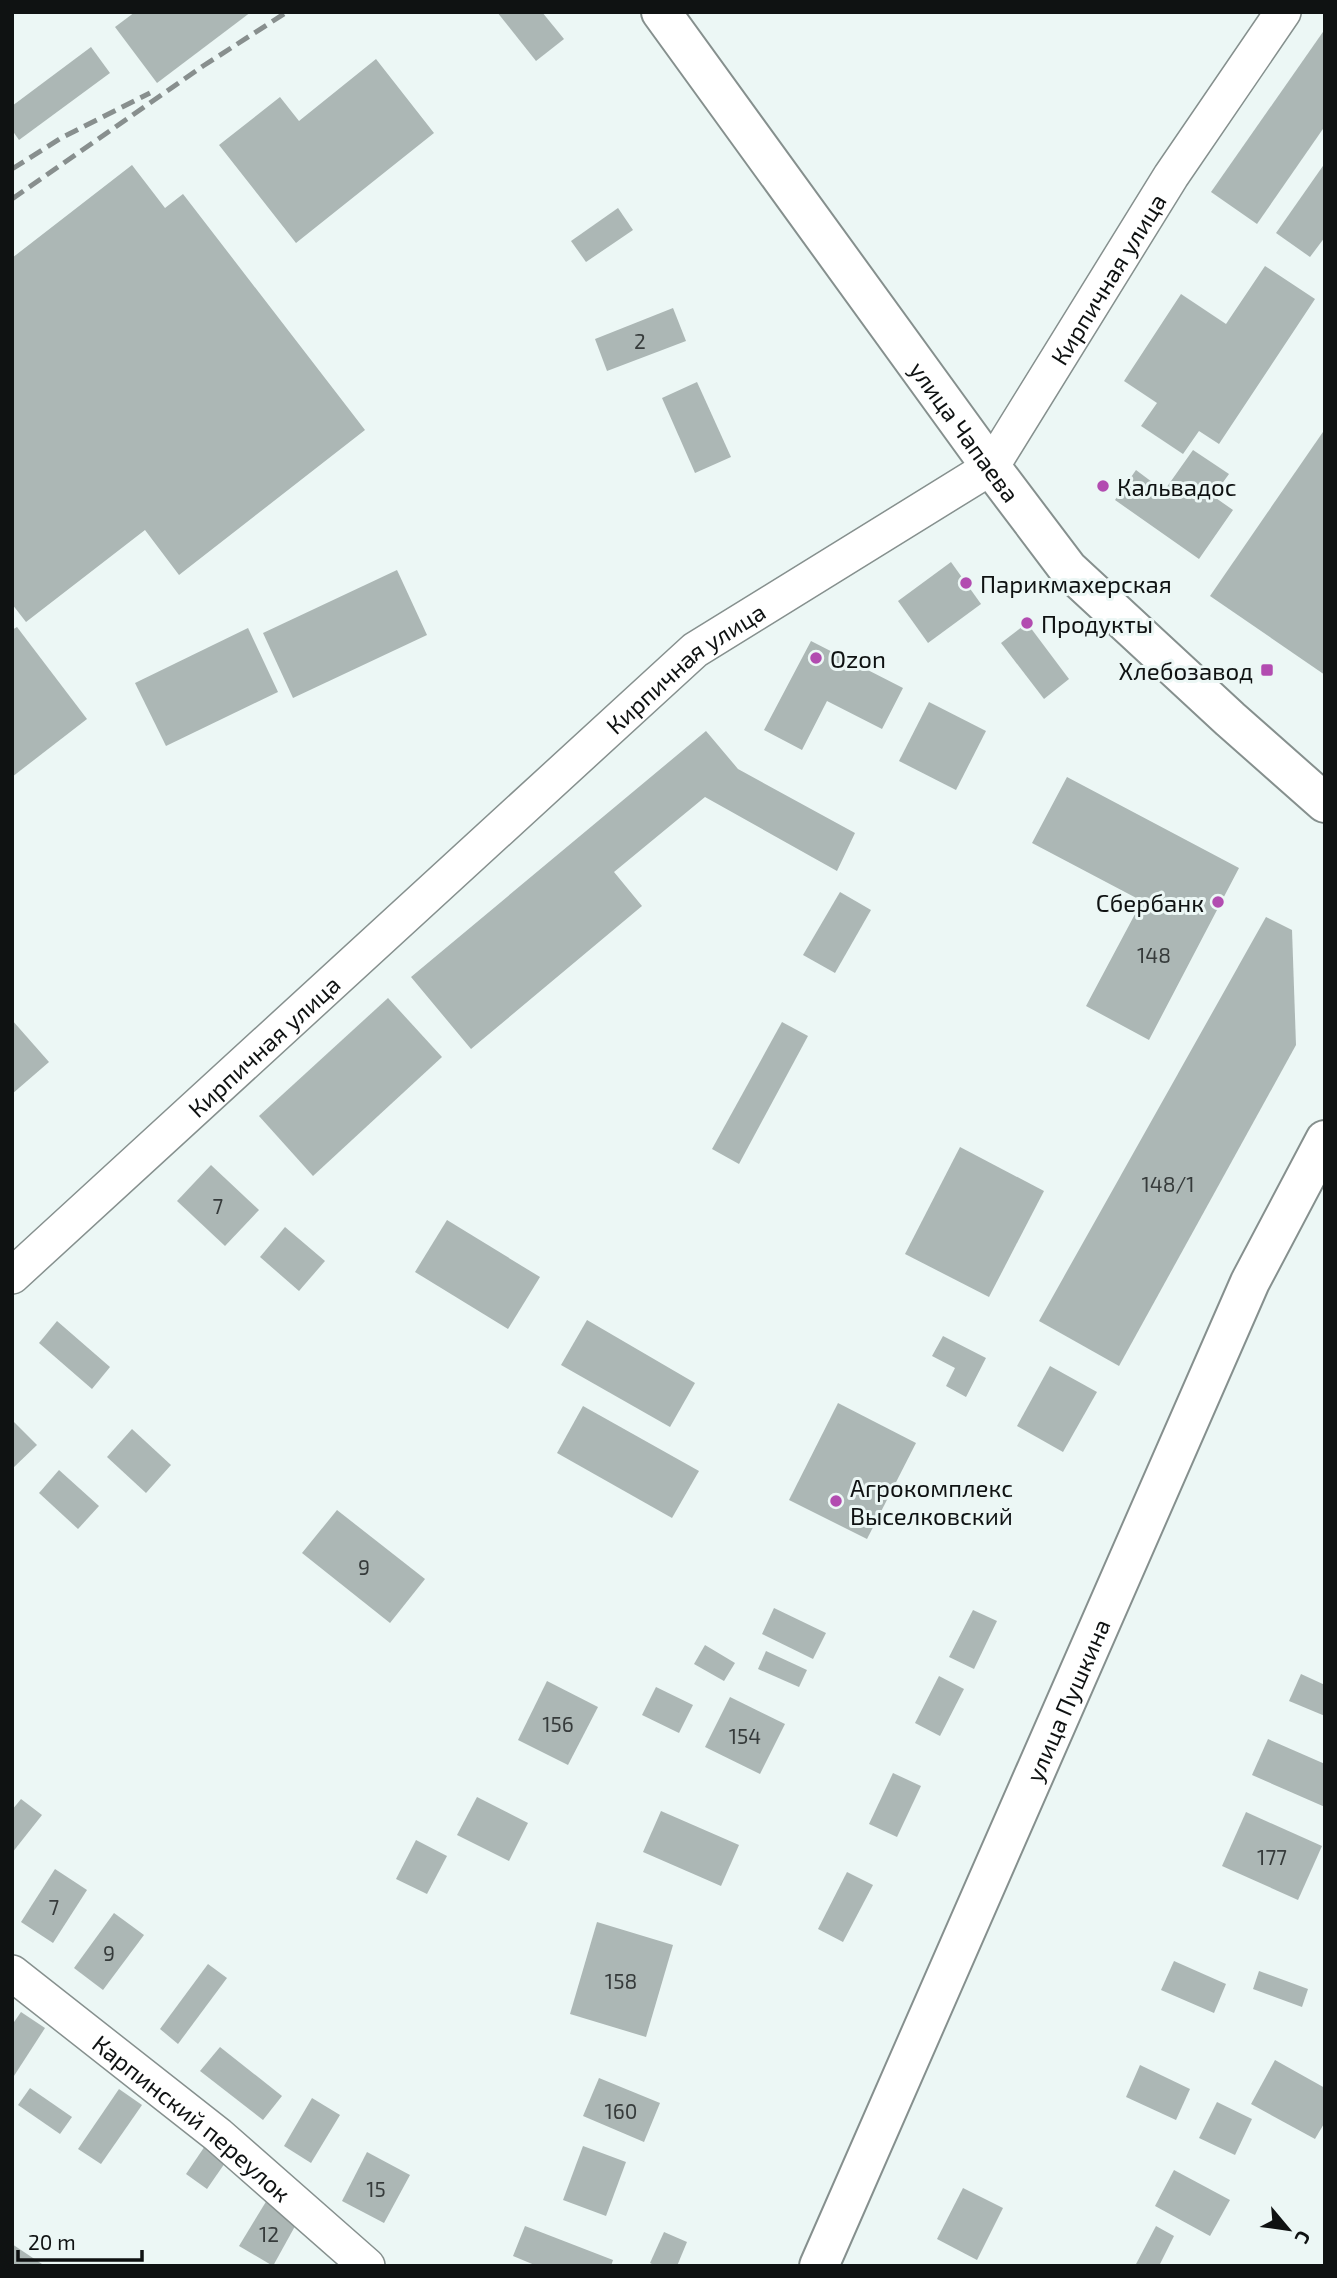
<svg xmlns="http://www.w3.org/2000/svg" width="1337" height="2278" font-family="'Exo 2',sans-serif">
  <style>
    .building { fill: #acb7b5 }
    .lines { fill: none; stroke-linecap: round; stroke-linejoin: round }
    .minor-casing { stroke: #86908e; stroke-width: 38 }
    .secondary-casing { stroke: #86908e; stroke-width: 42 }
    .minor { stroke: #fff; stroke-width: 35 }
    .secondary { stroke: #fff; stroke-width: 38 }
    .rail { stroke: #888f8e; stroke-width: 5; stroke-dasharray: 14 7; stroke-linecap: butt }
    .poi-dot { fill: #b24cb0; stroke: #ecf7f5; stroke-width: 2.5 }
    .labels { text-anchor: middle; dominant-baseline: central; stroke-width: 6; stroke-linejoin: round; paint-order: stroke }
    .number-label { font-size: 21px; fill: #363b3b }
    .street-label { font-size: 24px; fill: #0f1212; stroke: #ecf7f5 }
    .poi-label { font-size: 24px; fill: #0f1212; stroke: #ecf7f5; text-anchor: start }
  </style>
  <rect width="100%" height="100%" fill="#ecf7f5"/>
  <g class="building">
    <polygon points="135,12 251,12 157,83 115,27"/>
    <polygon points="497,12 542,12 564,39 536,61"/>
    <polygon points="1325,29 1325,126 1257,224 1211,192"/>
    <polygon points="91,47 110,73 19,140 12,130 12,106"/>
    <polygon points="376,59 434,133 296,243 219,145 280,97 299,121"/>
    <polygon points="1325,163 1325,237 1310,257 1276,233"/>
    <polygon points="132,165 165,208 183,194 365,430 179,575 145,530 26,622 12,604 12,258"/>
    <polygon points="618,208 633,230 586,262 571,241"/>
    <polygon points="1265,266 1315,299 1219,444 1199,431 1183,454 1141,426 1157,403 1124,381 1181,294 1226,324"/>
    <polygon points="673,308 686,341 607,371 595,339"/>
    <polygon points="697,382 731,457 695,473 662,398"/>
    <polygon points="1325,429 1325,675 1210,596"/>
    <polygon points="1193,450 1229,474 1213,496 1233,510 1199,559 1115,500 1136,470 1164,491"/>
    <polygon points="951,562 981,604 928,643 898,601"/>
    <polygon points="397,570 427,635 293,698 263,633"/>
    <polygon points="1027,623 1069,679 1044,699 1001,643"/>
    <polygon points="17,627 87,719 12,777 12,630"/>
    <polygon points="248,628 278,692 166,746 135,683"/>
    <polygon points="811,641 903,688 882,729 827,701 802,750 764,730"/>
    <polygon points="929,702 986,731 956,790 899,761"/>
    <polygon points="706,731 738,769 855,833 837,871 705,797 614,872 642,906 471,1049 411,977"/>
    <polygon points="1067,777 1239,868 1149,1040 1086,1006 1142,901 1032,843"/>
    <polygon points="840,892 871,910 835,973 803,955"/>
    <polygon points="1266,917 1292,930 1296,1045 1119,1366 1039,1321"/>
    <polygon points="388,998 442,1057 313,1176 259,1116"/>
    <polygon points="12,1020 49,1062 12,1094"/>
    <polygon points="782,1022 808,1036 739,1164 712,1149"/>
    <polygon points="960,1147 1044,1191 989,1297 905,1254"/>
    <polygon points="211,1165 259,1210 225,1246 177,1201"/>
    <polygon points="447,1220 540,1277 508,1329 415,1272"/>
    <polygon points="285,1227 325,1261 299,1291 260,1257"/>
    <polygon points="587,1320 695,1383 670,1427 561,1365"/>
    <polygon points="57,1321 110,1367 92,1389 39,1343"/>
    <polygon points="943,1336 986,1358 966,1397 946,1386 955,1368 932,1356"/>
    <polygon points="1050,1366 1097,1392 1063,1452 1017,1426"/>
    <polygon points="838,1403 916,1443 867,1539 789,1500"/>
    <polygon points="583,1406 699,1471 672,1518 557,1453"/>
    <polygon points="12,1420 37,1445 12,1469"/>
    <polygon points="132,1429 171,1465 146,1493 107,1457"/>
    <polygon points="59,1470 99,1506 78,1529 39,1493"/>
    <polygon points="337,1510 425,1579 390,1623 302,1553"/>
    <polygon points="774,1608 826,1633 813,1659 762,1634"/>
    <polygon points="973,1610 997,1621 974,1669 949,1657"/>
    <polygon points="705,1645 735,1663 724,1681 694,1664"/>
    <polygon points="766,1651 807,1670 799,1687 758,1669"/>
    <polygon points="1301,1674 1325,1685 1325,1716 1289,1701"/>
    <polygon points="939,1676 964,1689 940,1736 915,1723"/>
    <polygon points="547,1681 598,1707 568,1765 518,1740"/>
    <polygon points="656,1687 693,1705 679,1733 642,1715"/>
    <polygon points="730,1697 785,1724 760,1774 705,1747"/>
    <polygon points="1268,1739 1325,1764 1325,1807 1252,1775"/>
    <polygon points="893,1773 921,1786 897,1837 869,1824"/>
    <polygon points="477,1797 528,1823 509,1861 457,1835"/>
    <polygon points="21,1799 42,1815 12,1853 12,1810"/>
    <polygon points="661,1811 739,1845 721,1886 643,1852"/>
    <polygon points="1246,1812 1322,1846 1298,1900 1222,1866"/>
    <polygon points="416,1840 447,1856 427,1894 396,1879"/>
    <polygon points="55,1869 87,1890 53,1943 21,1922"/>
    <polygon points="847,1872 873,1885 843,1942 818,1929"/>
    <polygon points="114,1913 144,1935 103,1990 74,1968"/>
    <polygon points="597,1922 673,1945 646,2037 570,2014"/>
    <polygon points="1174,1961 1226,1984 1214,2013 1161,1990"/>
    <polygon points="208,1964 227,1978 178,2044 160,2029"/>
    <polygon points="1259,1971 1308,1989 1302,2007 1253,1989"/>
    <polygon points="21,2012 45,2028 12,2079 12,2025"/>
    <polygon points="220,2047 282,2096 263,2120 200,2071"/>
    <polygon points="1275,2060 1325,2088 1325,2122 1315,2139 1251,2104"/>
    <polygon points="1140,2065 1190,2089 1176,2120 1126,2097"/>
    <polygon points="599,2078 660,2103 644,2142 583,2116"/>
    <polygon points="30,2088 72,2117 60,2134 18,2105"/>
    <polygon points="119,2089 142,2105 101,2164 78,2149"/>
    <polygon points="312,2098 340,2115 311,2163 284,2146"/>
    <polygon points="1217,2102 1252,2119 1235,2155 1199,2138"/>
    <polygon points="205,2146 227,2160 207,2189 186,2174"/>
    <polygon points="583,2146 626,2162 606,2216 563,2200"/>
    <polygon points="367,2152 410,2175 384,2223 342,2201"/>
    <polygon points="1174,2170 1230,2200 1210,2236 1155,2206"/>
    <polygon points="963,2188 1003,2208 977,2260 937,2239"/>
    <polygon points="267,2200 299,2219 273,2266 239,2246"/>
    <polygon points="525,2226 613,2260 611,2266 537,2266 513,2256"/>
    <polygon points="1156,2226 1174,2236 1159,2266 1135,2266"/>
    <polygon points="664,2232 687,2242 677,2266 656,2266 650,2263"/>
    <polygon points="12,2244 45,2266 12,2266"/>
  </g>
  <g class="lines">
    <g class="minor-casing">
      <g id="minor">
        <path id="s1" d="M12,1276L695,650L991,467L1171,176L1283,12"/>
        <path id="s2" d="M12,1973L218,2135L367,2266"/>
      </g>
    </g>
    <g class="secondary-casing">
      <g id="secondary">
        <path id="s3" d="M661,12L991,467L1068,569L1230,719L1325,803"/>
        <path id="s4" d="M819,2266L1250,1282L1325,1140"/>
      </g>
    </g>
    <use href="#minor" class="minor"/>
    <use href="#secondary" class="secondary"/>
    <g class="rail">
      <polyline points="12,169 61,138 150,93"/>
      <polyline points="12,199 203,66 287,12"/>
    </g>
  </g>
  <g class="poi-dot">
    <circle cx="1103" cy="486" r="7"/>
    <circle cx="966" cy="583" r="7"/>
    <circle cx="1027" cy="623" r="7"/>
    <circle cx="816" cy="658" r="7"/>
    <rect x="1260" y="663" width="14" height="14" rx="3.5"/>
    <circle cx="1218" cy="902" r="7"/>
    <circle cx="836" cy="1501" r="7"/>
  </g>
  <g class="labels">
    <g class="number-label">
      <text x="640" y="340">2</text>
      <text x="1154" y="954">148</text>
      <text x="1168" y="1183">148/1</text>
      <text x="218" y="1205">7</text>
      <text x="364" y="1566">9</text>
      <text x="558" y="1723">156</text>
      <text x="745" y="1735">154</text>
      <text x="1272" y="1856">177</text>
      <text x="54" y="1906">7</text>
      <text x="109" y="1952">9</text>
      <text x="621" y="1980">158</text>
      <text x="621" y="2110">160</text>
      <text x="376" y="2188">15</text>
      <text x="269" y="2233">12</text>
    </g>
    <g class="street-label">
      <text stroke="none"><textPath href="#s1" startOffset="1496">Кирпичная улица</textPath></text>
      <text stroke="none"><textPath href="#s3" startOffset="518">улица Чапаева</textPath></text>
      <text stroke="none"><textPath href="#s1" startOffset="908">Кирпичная улица</textPath></text>
      <text stroke="none"><textPath href="#s1" startOffset="341">Кирпичная улица</textPath></text>
      <text stroke="none"><textPath href="#s4" startOffset="618">улица Пушкина</textPath></text>
      <text stroke="none"><textPath href="#s2" startOffset="231">Карпинский переулок</textPath></text>
    </g>
    <g class="poi-label">
      <text x="1117" y="486">Кальвадос</text>
      <text x="980" y="583">Парикмахерская</text>
      <text x="1041" y="623">Продукты</text>
      <text x="830" y="658">Ozon</text>
      <text x="1253" y="670" text-anchor="end">Хлебозавод</text>
      <text x="1204" y="902" text-anchor="end">Сбербанк</text>
      <text x="850" y="1487">Агрокомплекс<tspan x="850" dy="28">Выселковский</tspan></text>
    </g>
  </g>
  <rect width="1337" height="2278" fill="none" stroke="#0f1212" stroke-width="28"/>
  <g transform="translate(1288 2229) rotate(119)" stroke="#ecf7f5" stroke-width="5" paint-order="stroke">
  <path d="M0-5L12 26L0 18L-12 26Z" fill="#0f1212"/>
  <text y="-10" font-size="19" font-weight="bold" text-anchor="middle" fill="#0f1212">С</text>
  </g>
  <path d="M18 2250v10h124v-10" fill="none" stroke="#0f1212" stroke-width="3.5"/>
  <text x="28" y="2250" font-size="21" fill="#0f1212" stroke="#ecf7f5" stroke-width="5" paint-order="stroke">20 m</text>
</svg>
